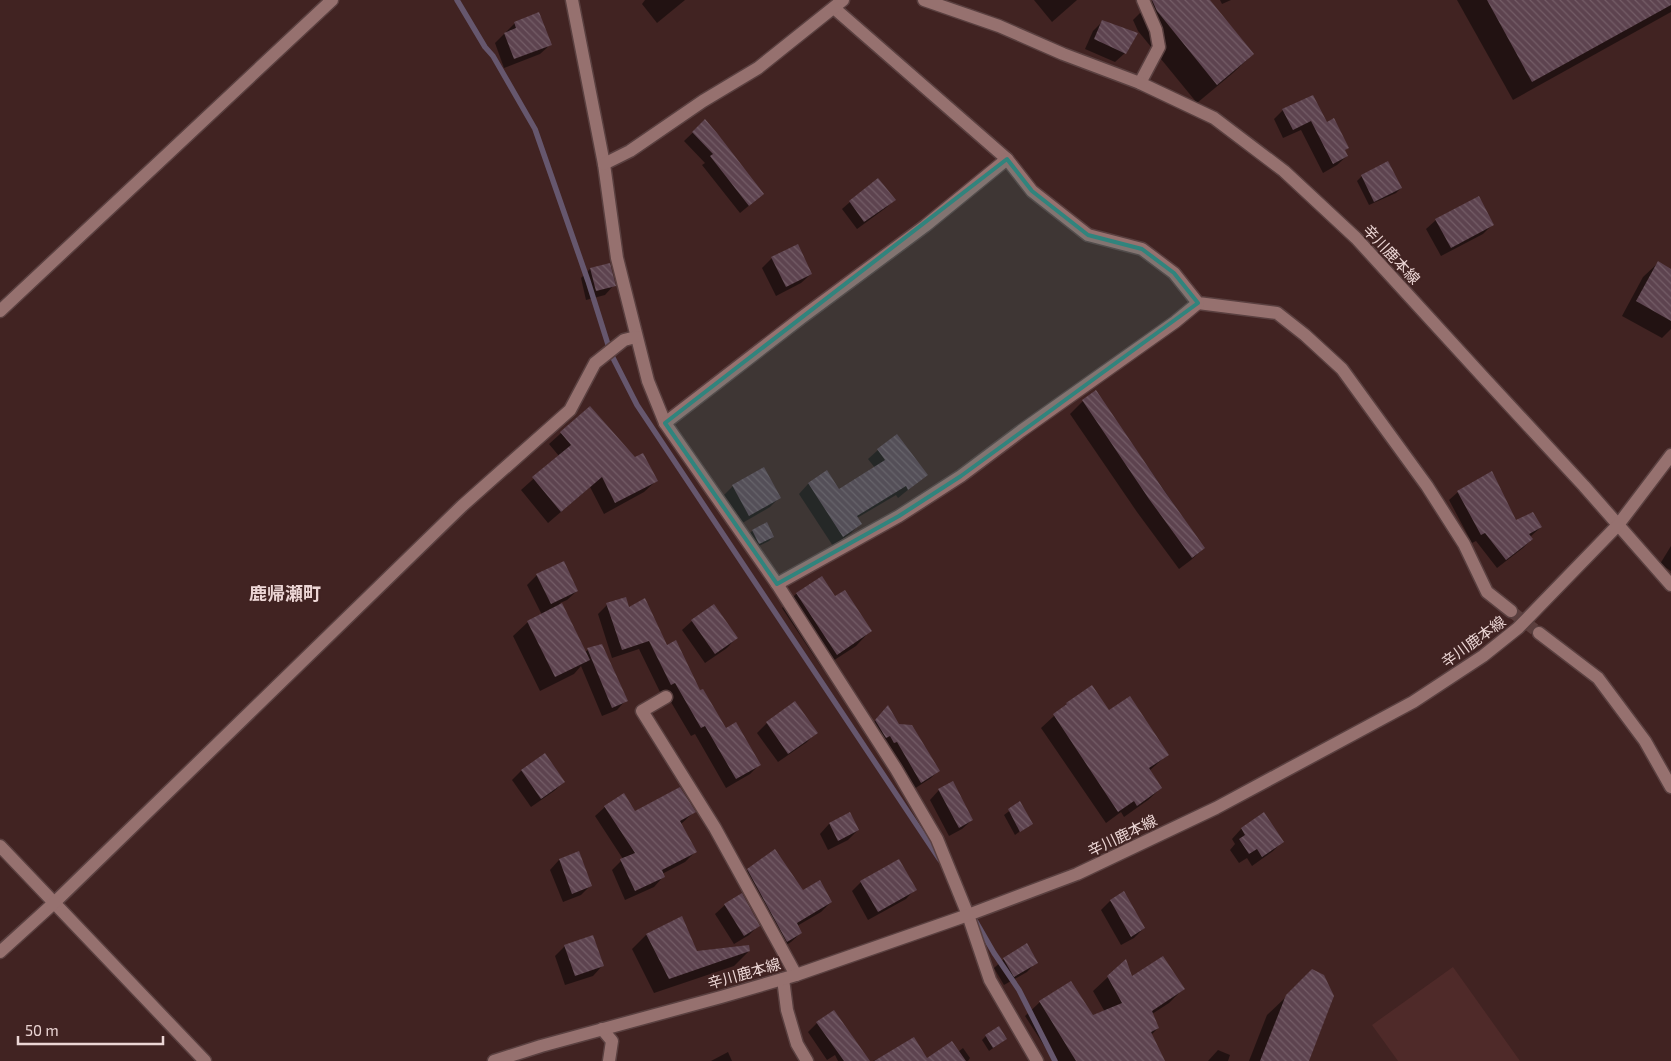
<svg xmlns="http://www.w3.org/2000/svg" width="1671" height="1061" font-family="'Exo 2','Noto Sans JP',sans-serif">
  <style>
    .built { fill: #4f2a29 }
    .shadow { fill: #0007 }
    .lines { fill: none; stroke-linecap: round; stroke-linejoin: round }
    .stream { stroke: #66576e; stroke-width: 5.5 }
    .building { fill: url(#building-back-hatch) }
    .street-tunnel { stroke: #5b3e3d; stroke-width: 12; stroke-dasharray: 12 6; stroke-linecap: butt }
    .street-casing { stroke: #5a4040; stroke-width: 15 }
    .secondary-casing { stroke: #5a4040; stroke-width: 15 }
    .street { stroke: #96716f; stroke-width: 12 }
    .secondary { stroke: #96716f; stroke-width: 12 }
    .marked { fill: #30847d; fill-opacity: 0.2; stroke: #30847d; stroke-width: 4; stroke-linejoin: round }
    .labels { text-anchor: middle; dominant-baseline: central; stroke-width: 4; stroke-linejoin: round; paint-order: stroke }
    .street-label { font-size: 15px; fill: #ecd6d5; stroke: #412322 }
    .quarter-label { font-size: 18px; font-weight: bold; fill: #ecd6d5; stroke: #412322 }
  </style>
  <defs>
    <pattern id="building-back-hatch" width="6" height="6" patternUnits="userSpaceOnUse" patternTransform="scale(1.25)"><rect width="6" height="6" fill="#5d434f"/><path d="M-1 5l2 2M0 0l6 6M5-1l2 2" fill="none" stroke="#745d67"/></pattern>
  </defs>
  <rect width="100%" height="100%" fill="#412322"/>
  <polygon class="built" points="1453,967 1520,1061 1398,1061 1372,1025"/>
  <g class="shadow">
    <polygon points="645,0 685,0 657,23 642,4"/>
    <polygon points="1034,0 1077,0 1052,22"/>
    <polygon points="1153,0 1208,0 1253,54 1233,73 1197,103 1138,31 1133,20"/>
    <polygon points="1220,0 1231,0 1222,4"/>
    <polygon points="1457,0 1671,0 1671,12 1513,100"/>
    <polygon points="1103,21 1125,53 1115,62 1085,49 1093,31"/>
    <polygon points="515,23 550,45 540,54 504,68 495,43"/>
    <polygon points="1283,110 1327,123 1348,147 1344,151 1347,156 1337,165 1323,173 1301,130 1283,138 1274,119"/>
    <polygon points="705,121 763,194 740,213 702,165 705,163 684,141"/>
    <polygon points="1362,176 1401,188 1396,193 1369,205 1357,181"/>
    <polygon points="894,199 887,207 857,229 842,209 850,202"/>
    <polygon points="1436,220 1493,224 1483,234 1441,256 1426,229"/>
    <polygon points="797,245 811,274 801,283 776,296 762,268 772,258"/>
    <polygon points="1658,263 1671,270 1671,329 1662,338 1622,316 1643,277"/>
    <polygon points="609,264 614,285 605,295 586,300 581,278 590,269"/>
    <polygon points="1096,392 1204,548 1191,560 1179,569 1137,512 1070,414 1083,401"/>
    <polygon points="590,407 656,481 644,492 604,514 590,487 548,523 521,490 559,456 549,444"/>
    <polygon points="878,450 926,475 898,498 896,495 857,518 860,524 851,533 833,546 799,494 808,484 826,472 839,491 875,468 868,459"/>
    <polygon points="763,469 779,498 770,507 739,525 723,496 733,486"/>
    <polygon points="1458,492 1516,522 1541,527 1530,537 1532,539 1523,548 1497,568 1476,541 1472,543 1449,500"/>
    <polygon points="766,524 773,537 769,541 755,548 748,535 752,531"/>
    <polygon points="1671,546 1671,571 1660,564"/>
    <polygon points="537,575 577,591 567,600 560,603 585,652 588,650 601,645 626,700 617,710 602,716 581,666 574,674 540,691 513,636 528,622 542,615 527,585"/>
    <polygon points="797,593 870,631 856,646 822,668 782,608"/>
    <polygon points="607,605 667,646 725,730 759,765 750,774 726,788 695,734 691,736 665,692 661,694 639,649 612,658 598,614"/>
    <polygon points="692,621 736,638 727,648 705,663 682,630"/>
    <polygon points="795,703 816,732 807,742 778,762 757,733 767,723"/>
    <polygon points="1067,704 1109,712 1167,755 1149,771 1161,788 1148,800 1124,817 1121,812 1106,823 1041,728"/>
    <polygon points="881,714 899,726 938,771 931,778 914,789 869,728"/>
    <polygon points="544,754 564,782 554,791 531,807 512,780 521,771"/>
    <polygon points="939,790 972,820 962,829 949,836 930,800"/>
    <polygon points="1020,803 1031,823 1015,835 1004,815"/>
    <polygon points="605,807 635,812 694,812 681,824 695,852 685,862 662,874 663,877 654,887 625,900 612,870 623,859 595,816"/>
    <polygon points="850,814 858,830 848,840 828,850 820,834 829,824"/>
    <polygon points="1264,814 1283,841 1273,851 1252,866 1247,858 1239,863 1230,850 1235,844 1232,839 1241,829"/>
    <polygon points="578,853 591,885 581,895 563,902 550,870 559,860"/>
    <polygon points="748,870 803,892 831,902 821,912 797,926 801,933 791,942 777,951 738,879"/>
    <polygon points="861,882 915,889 906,899 868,920 852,891"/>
    <polygon points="1110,901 1144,928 1134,938 1121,945 1101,910"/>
    <polygon points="725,905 758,926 749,935 734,944 715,914"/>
    <polygon points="646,935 697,952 749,951 734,966 654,993 632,949"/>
    <polygon points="565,946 602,966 593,976 565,985 555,956"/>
    <polygon points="1004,959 1036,962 1027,972 1004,985 994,968"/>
    <polygon points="1108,977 1132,978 1183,989 1169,1003 1152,1014 1158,1028 1151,1035 1160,1061 1054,1061 1025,1016 1040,1002 1071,983 1092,1017 1105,1012 1093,991"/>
    <polygon points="1287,996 1308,1061 1249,1061 1267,1015"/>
    <polygon points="817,1023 868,1061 838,1061 835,1055 827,1060 808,1032"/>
    <polygon points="986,1036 1006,1039 989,1051 982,1040"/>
    <polygon points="963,1048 970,1058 968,1061 873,1061 886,1055 926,1060 958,1052"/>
    <polygon points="1218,1050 1230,1055 1228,1061 1208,1061"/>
    <polygon points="728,1052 732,1061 711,1061"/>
  </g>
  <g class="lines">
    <g class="stream">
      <polyline points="457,0 485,47 493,56 535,129 588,281 611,354 637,405 940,860"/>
      <polyline points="975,920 994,953 1019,990 1055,1061"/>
    </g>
  </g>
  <g class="building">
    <polygon points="1152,0 1210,0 1254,54 1217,85 1157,11"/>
    <polygon points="1487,0 1671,0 1671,5 1532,82"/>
    <polygon points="539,12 552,45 514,59 504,33 516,28 514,22"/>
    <polygon points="1102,20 1138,33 1126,54 1094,39"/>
    <polygon points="1313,95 1327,122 1334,118 1349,148 1345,150 1348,156 1333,164 1311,121 1293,130 1282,109"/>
    <polygon points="705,119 717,133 764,194 749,206 710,156 713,154 692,132"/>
    <polygon points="1388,161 1402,188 1374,202 1361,175"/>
    <polygon points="878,178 896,200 864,222 849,201"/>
    <polygon points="1479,196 1494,225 1451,248 1435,219"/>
    <polygon points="798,244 812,274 786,287 771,257"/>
    <polygon points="1658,261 1671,269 1671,321 1636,301"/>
    <polygon points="610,263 616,286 596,291 590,268"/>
    <polygon points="1096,390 1163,489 1205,548 1192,558 1149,499 1082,400"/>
    <polygon points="590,406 635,457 643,453 658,481 615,503 602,477 561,512 532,477 571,445 560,432"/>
    <polygon points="897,434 928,475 908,490 906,486 857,516 862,524 843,537 808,483 827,470 839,489 885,460 877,449"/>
    <polygon points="764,467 781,498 749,516 732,485"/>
    <polygon points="1492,471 1516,520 1533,512 1542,527 1529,534 1533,539 1506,560 1485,533 1481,535 1457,491"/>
    <polygon points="767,522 774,537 759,544 752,530"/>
    <polygon points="564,561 578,591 551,604 536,574"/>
    <polygon points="822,576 835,596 845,590 872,631 837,655 796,593"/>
    <polygon points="626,597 629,607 645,598 667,645 676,640 700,690 703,689 726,728 736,722 761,765 736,779 705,726 701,728 675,683 671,685 649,641 622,650 606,603"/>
    <polygon points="562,603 590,660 555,677 527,621"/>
    <polygon points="714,604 738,638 715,654 691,620"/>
    <polygon points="602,644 628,701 612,708 587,648"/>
    <polygon points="1092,685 1109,710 1130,696 1169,755 1149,768 1162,788 1137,806 1134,801 1118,812 1053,714 1067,704 1066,703"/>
    <polygon points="795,701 818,733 788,754 766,722"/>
    <polygon points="888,705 899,724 912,725 940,771 921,783 897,742 894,743 890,736 886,738 875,720"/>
    <polygon points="545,753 565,782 541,799 521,770"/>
    <polygon points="953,781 973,820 959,828 938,789"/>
    <polygon points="680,787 696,812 680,821 697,852 662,870 665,877 635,891 620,859 635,853 604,806 624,793 635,811"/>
    <polygon points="1020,801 1033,824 1020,832 1008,809"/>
    <polygon points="850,812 859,830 838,841 829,823"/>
    <polygon points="1264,812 1284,842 1262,857 1257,849 1249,854 1239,839 1245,835 1241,828"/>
    <polygon points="775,849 803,890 820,880 832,902 797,923 802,933 787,942 747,869"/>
    <polygon points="579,851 592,886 572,894 559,859"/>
    <polygon points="899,859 917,890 878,912 860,881"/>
    <polygon points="1124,891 1145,928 1131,937 1110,900"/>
    <polygon points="742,893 760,926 744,936 724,904"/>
    <polygon points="682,916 697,951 749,945 750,951 669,979 646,934"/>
    <polygon points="593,935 604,966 575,976 564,945"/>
    <polygon points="1027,943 1038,963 1014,977 1003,958"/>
    <polygon points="1163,956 1185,989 1152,1011 1159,1028 1151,1032 1165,1061 1076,1061 1039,1001 1071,981 1093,1015 1122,1003 1107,976 1126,959 1132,976"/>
    <polygon points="1312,969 1324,975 1334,996 1309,1061 1260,1061 1286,995"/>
    <polygon points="834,1010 870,1061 844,1061 816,1022"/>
    <polygon points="999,1026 1007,1039 993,1048 985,1035"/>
    <polygon points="914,1037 927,1058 952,1041 966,1061 874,1061"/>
  </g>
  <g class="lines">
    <polyline class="street-tunnel" points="1511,611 1539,633"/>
    <g class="street-casing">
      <g id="street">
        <polyline points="572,0 604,164 617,258 648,381 665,423 777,584 896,769 937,839 968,915 990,980 1037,1061"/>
        <polyline points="834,8 1007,159 1032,191 1088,235 1142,249 1174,273 1198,303 1277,313 1305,335 1342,369 1427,486 1464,544 1487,592 1511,611"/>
        <polyline points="1140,83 1159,47 1156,30 1143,0"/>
        <polyline points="604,164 630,151 703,101 758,68 843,0"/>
        <polyline points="0,311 332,0"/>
        <polyline points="665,423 801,318 925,226 1007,159"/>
        <polyline points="777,584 899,516 961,476 1021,431 1175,322 1198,303"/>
        <polyline points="1539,633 1598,678 1645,741 1671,787"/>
        <polyline points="666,697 642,711 715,828 796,975"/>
        <polyline points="0,846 205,1061"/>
        <polyline points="0,952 54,903 462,506 570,410 595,363 624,340 636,337"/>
        <polyline points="783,979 787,1010 797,1044 807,1061"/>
        <polyline points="602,1029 612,1041 609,1061"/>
      </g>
    </g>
    <g class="secondary-casing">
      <g id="secondary">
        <polyline points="924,0 999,26 1063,54 1140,83 1214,118 1284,171 1356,238 1485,379 1584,486 1671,585"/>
        <polyline points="494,1061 541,1046 721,997 796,975 968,915 1077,874 1216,808 1413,702 1483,656 1518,628 1618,525 1671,455"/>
      </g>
    </g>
    <use href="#street" class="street"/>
    <use href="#secondary" class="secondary"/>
  </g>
  <path class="marked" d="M1007,159L1032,191L1088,235L1142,249L1174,273L1198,303L961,476L899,516L777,584L665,423Z"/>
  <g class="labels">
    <g class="street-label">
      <text transform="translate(1392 254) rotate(47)">辛川鹿本線</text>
      <text transform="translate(1473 641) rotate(-36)">辛川鹿本線</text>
      <text transform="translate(1122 835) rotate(-26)">辛川鹿本線</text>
      <text transform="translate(744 973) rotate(-16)">辛川鹿本線</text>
    </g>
    <g class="quarter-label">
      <text x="285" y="593">鹿帰瀬町</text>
    </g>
  </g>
  <path d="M18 1036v8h145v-8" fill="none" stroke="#ecd6d5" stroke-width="2.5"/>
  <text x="25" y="1036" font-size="15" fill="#ecd6d5" stroke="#412322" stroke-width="4" paint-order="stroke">50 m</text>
</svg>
